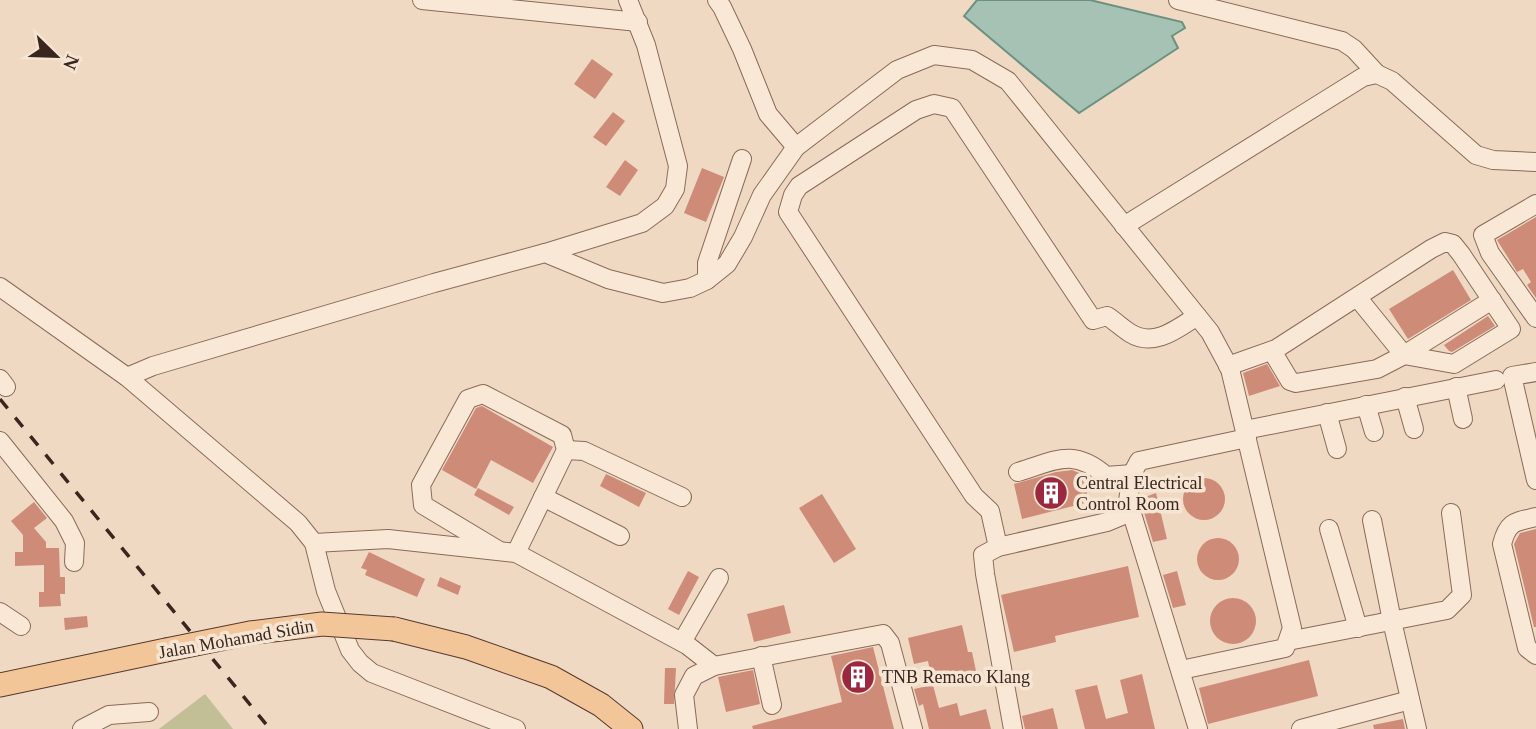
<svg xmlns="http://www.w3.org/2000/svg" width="1536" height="729" font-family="Georgia,serif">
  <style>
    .cemetery { fill: #c2bf96 }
    .water { fill: #a5c2b4; stroke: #6c9180; stroke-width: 2 }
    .building { fill: #ce8b78 }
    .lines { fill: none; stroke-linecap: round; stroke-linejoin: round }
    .minor-casing { stroke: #8a6a59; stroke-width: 20 }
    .major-casing { stroke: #58392e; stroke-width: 25 }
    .minor { stroke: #fae8d7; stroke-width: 18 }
    .major { stroke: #f3c69a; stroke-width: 23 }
    .rail { stroke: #3a261e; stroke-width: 3.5; stroke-dasharray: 12 12; stroke-linecap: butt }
    .major-bridge-casing { stroke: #58392e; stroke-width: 25; stroke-linecap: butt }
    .major-bridge { stroke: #f3c69a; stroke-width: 23 }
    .labels { text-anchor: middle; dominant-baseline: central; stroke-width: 7; stroke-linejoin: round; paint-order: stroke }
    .poi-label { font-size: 18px; fill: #3a261e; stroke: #f6e5d3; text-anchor: start }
    .street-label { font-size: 18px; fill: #3a261e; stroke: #f6e5d3 }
  </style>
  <rect width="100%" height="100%" fill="#efd9c3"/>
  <polygon class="cemetery" points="205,694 233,729 159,729"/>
  <polygon class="water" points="977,0 1090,0 1182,22 1185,28 1172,36 1178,48 1079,113 964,16"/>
  <g class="building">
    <polygon points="592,59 613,74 595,99 574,84"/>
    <polygon points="613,112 625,121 606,146 593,137"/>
    <polygon points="625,160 638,170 620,196 606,187"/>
    <polygon points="702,168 724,177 706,222 684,213"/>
    <polygon points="1536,217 1536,298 1527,285 1531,282 1523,269 1517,272 1497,240"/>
    <polygon points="1453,270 1471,300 1408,339 1389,309"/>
    <polygon points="1488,316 1495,326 1452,352 1449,351 1444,345"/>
    <polygon points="1267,364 1280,386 1249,396 1243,373"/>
    <polygon points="482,406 553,447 533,483 491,460 476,489 442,470 476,408"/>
    <polygon points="1072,470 1082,474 1089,502 1022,519 1014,484 1056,472"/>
    <polygon points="606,474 646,493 639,507 600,486"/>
    <circle cx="1204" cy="499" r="21"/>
    <polygon points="478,488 514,507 509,515 474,495"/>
    <polygon points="1156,493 1167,539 1153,542 1140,499"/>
    <polygon points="822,494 856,549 834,563 799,508"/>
    <polygon points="34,502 47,518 34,528 46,542 46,548 59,548 60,577 65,577 65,594 60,594 61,606 39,607 39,592 44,592 44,565 15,566 15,552 23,552 23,535 11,521"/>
    <polygon points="1536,529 1536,627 1534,627 1514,544 1520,533"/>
    <circle cx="1218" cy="559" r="21"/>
    <polygon points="369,552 425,579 417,597 365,575 367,570 361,568"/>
    <polygon points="1128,566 1139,617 1055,636 1056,642 1014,652 1001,595"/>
    <polygon points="688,571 699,577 679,615 668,609"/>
    <polygon points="1177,571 1186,605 1173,608 1163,575"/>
    <polygon points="440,577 461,586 458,595 437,586"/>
    <circle cx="1233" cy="621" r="23"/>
    <polygon points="784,605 791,633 754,642 747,614"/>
    <polygon points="87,616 88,627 65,630 64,618"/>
    <polygon points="962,625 968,652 972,652 976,671 932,681 928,661 914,664 908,638"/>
    <polygon points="873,647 894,729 753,729 752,726 842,702 831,656"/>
    <polygon points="1309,660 1318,696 1208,724 1199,688"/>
    <polygon points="665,668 676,668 674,704 664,704"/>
    <polygon points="753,670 760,704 726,712 718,677"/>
    <polygon points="1142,674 1155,729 1085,729 1075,690 1097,685 1106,719 1128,713 1120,680"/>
    <polygon points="933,685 939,708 957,703 960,716 986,709 991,729 929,729 923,704 919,706 914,689"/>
    <polygon points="1053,708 1058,729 1025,729 1022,716"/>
    <polygon points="1403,719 1405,729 1374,729 1373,725"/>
  </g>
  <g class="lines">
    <g class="minor-casing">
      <g id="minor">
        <polyline points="422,0 638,22"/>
        <polyline points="717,0 722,7 742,49 768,114 796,147"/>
        <polyline points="1178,0 1342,41 1354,49 1377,74"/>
        <polyline points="1536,204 1483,235 1490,253 1536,318"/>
        <polyline points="1124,226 1363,77 1377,74 1392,81 1476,155 1493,160 1536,162"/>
        <polyline points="545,253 642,223 665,206 675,189 678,166 646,45 628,0"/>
        <polyline points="707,280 707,263 742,159"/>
        <polyline points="0,287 127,377 298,523 314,543 326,591 350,650 360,663 372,673 516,729"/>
        <polyline points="1272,351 1290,381 1296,383 1377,369 1404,355 1492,300"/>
        <polyline points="1228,366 1276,349 1431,249 1445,242 1453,244 1461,254 1511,329 1454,364 1404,355 1357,297"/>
        <polyline points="1536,372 1512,376 1536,480"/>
        <polyline points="127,377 153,366 434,283 545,253 608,279 663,293 690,288 707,280 727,264 743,237 762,195 796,147 897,70 934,55 972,60 1008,81 1210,332 1230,369 1292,628 1285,648 1181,670"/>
        <polyline points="0,379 6,387"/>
        <polyline points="1456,387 1463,419"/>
        <polyline points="1405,397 1414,429"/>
        <polyline points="1366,405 1374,432"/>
        <polyline points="1327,413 1337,449"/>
        <polyline points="1245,430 1496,380"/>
        <polyline points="0,441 64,521 75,543 74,562"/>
        <polyline points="566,450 584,451 682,497"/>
        <path d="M1018,472C1055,461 1073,447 1106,476L1132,474"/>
        <polyline points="543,497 620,536"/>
        <path d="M1536,517C1515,522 1508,521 1502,544L1527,648L1536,655"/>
        <polyline points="1372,520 1392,621 1417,729"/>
        <polyline points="1329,529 1358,628"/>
        <polyline points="314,543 388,539 516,553 687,645 714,666"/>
        <path d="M998,547L990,511L974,496L788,212L793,195L799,186L916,110L934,104L952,108L1093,320L1107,316C1115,321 1122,328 1130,333C1154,348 1177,329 1197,316"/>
        <polyline points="498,550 423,505 421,485 468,399 483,394 562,435 566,450 516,553"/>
        <polyline points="0,612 21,626"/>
        <polyline points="1288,641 1447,610 1462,595 1451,513"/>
        <polyline points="682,642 719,578"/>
        <polyline points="761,656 772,705"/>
        <polyline points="82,729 109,715 149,712"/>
        <polyline points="688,729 684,695 694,676 714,666 883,634 890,643 913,729"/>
        <polyline points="1013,729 985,574 983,555 998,547 1107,522 1131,512"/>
        <polyline points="1198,729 1128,501 1132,474 1139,461 1247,438"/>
        <polyline points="1301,729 1410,700"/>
      </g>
    </g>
    <g class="major-casing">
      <g id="major">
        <polyline points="394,629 466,647 551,677 601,705 631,729"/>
        <polyline points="0,685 166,650"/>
      </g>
    </g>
    <use href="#minor" class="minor"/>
    <use href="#major" class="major"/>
    <polyline class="rail" points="0,399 270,729"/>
    <g class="major-bridge-casing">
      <polyline id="major-bridge" points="166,650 250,633 322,624 394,629"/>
    </g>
    <use href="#major-bridge" class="major-bridge"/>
  </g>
  <defs>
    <g id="building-disc" transform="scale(1.75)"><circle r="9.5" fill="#9b283f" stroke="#f6e5d3"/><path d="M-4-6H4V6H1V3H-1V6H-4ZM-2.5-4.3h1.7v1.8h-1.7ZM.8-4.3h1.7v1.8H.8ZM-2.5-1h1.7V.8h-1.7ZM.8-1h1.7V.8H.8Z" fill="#fff"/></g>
  </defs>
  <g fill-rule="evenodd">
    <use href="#building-disc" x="1051" y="493"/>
    <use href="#building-disc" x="858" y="677"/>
  </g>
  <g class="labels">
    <g class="poi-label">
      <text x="1076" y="483">Central Electrical<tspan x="1076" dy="21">Control Room</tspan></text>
      <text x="882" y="677">TNB Remaco Klang</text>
    </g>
    <g class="street-label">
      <text transform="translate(236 639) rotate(-10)">Jalan Mohamad Sidin</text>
    </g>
  </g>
  <g transform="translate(56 56) rotate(113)" stroke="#f6e5d3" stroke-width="5" paint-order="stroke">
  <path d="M0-5L12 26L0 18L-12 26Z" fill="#3a261e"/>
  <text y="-10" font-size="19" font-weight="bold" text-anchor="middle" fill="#3a261e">N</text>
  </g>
</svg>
